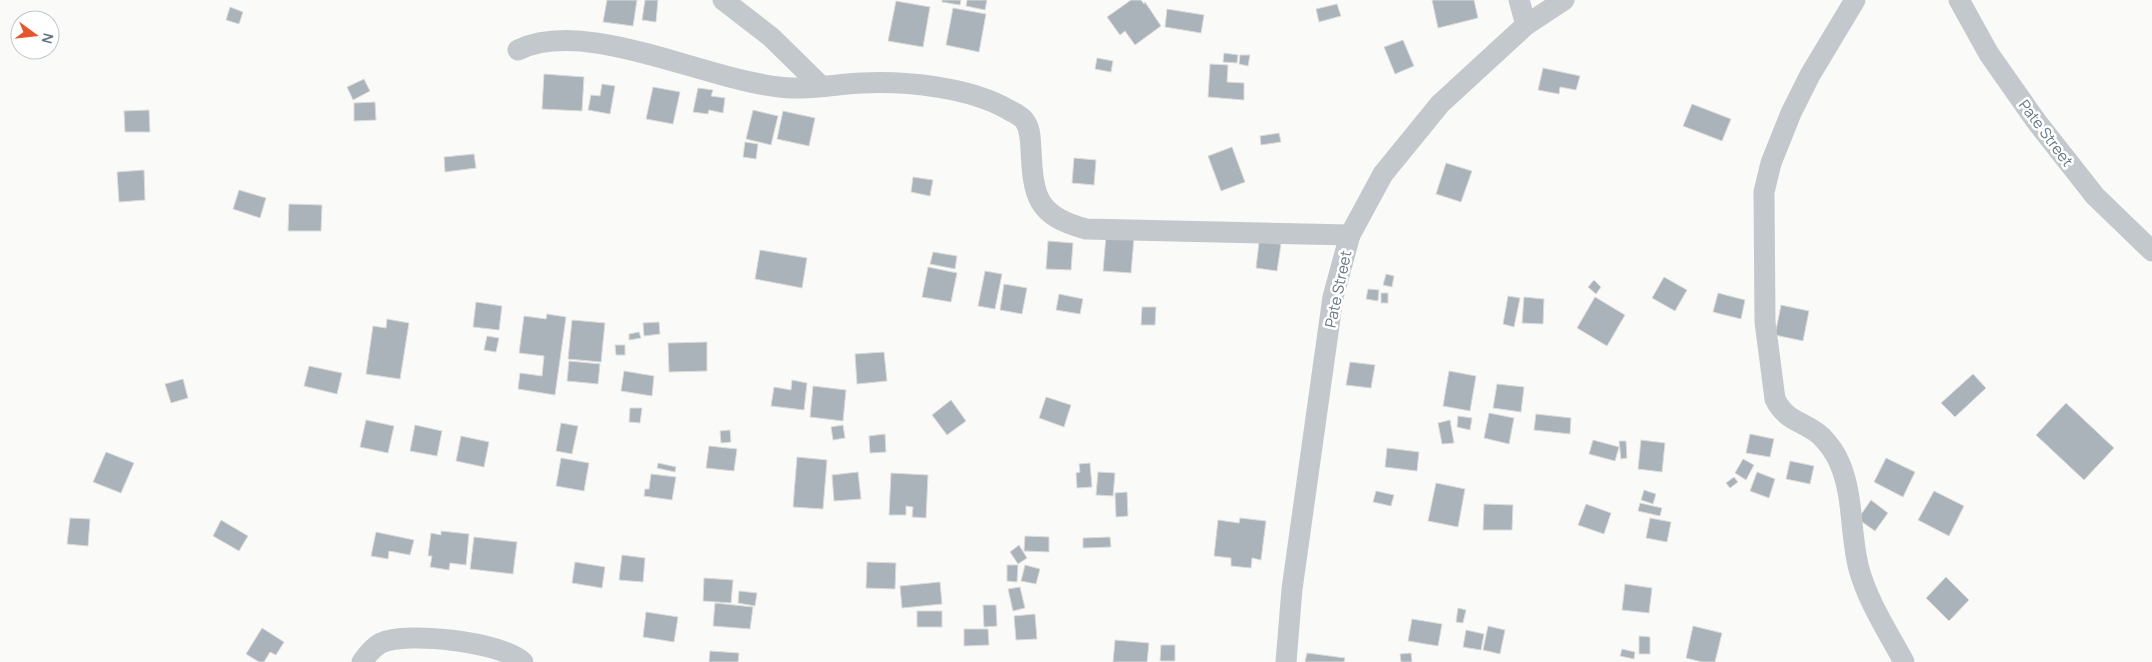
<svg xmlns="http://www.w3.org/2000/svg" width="2152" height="662" font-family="Manrope,sans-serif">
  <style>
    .building { fill: #aab3b9; stroke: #dcdcda }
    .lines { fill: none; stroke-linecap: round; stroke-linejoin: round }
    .minor { stroke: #c3c8cc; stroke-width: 21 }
    .labels { text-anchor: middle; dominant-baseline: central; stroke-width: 5; stroke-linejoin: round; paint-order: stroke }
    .street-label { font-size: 15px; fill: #657683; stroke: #fff }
  </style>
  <rect width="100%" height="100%" fill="#fafaf8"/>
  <g class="building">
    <polygon points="607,0 637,0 633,26 603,22"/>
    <polygon points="645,0 658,0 656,22 642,20"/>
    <polygon points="942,0 961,0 960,5 942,2"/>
    <polygon points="967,0 987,0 985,10 966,6"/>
    <polygon points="1131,0 1141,0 1144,4 1145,2 1161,26 1135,45 1125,31 1120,35 1107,17"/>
    <polygon points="1432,0 1474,0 1478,18 1438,28"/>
    <polygon points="896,1 930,7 923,47 888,41"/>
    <polygon points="1337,4 1341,16 1319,22 1316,9"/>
    <polygon points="230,7 243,12 239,24 226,20"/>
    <polygon points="953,8 986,14 979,52 946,45"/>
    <polygon points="1167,9 1204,15 1201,33 1165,27"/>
    <polygon points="1403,40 1414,66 1395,74 1384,47"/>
    <polygon points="1224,53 1238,55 1237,63 1223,62"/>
    <polygon points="1240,55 1250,55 1248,66 1239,64"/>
    <polygon points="1097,58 1113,61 1111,72 1095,69"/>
    <polygon points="1210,64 1228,65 1227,82 1244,83 1244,100 1208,97"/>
    <polygon points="1543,68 1580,76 1576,90 1560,87 1559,94 1538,90"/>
    <polygon points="544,74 584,77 582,111 542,109"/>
    <polygon points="364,79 370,91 353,100 347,87"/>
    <polygon points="602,84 615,86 610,114 588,110 591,95 600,96"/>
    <polygon points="653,87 680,92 673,124 646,119"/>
    <polygon points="698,88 713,90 711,96 725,98 723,113 709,110 708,114 693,112"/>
    <polygon points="375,102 376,120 354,121 354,103"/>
    <polygon points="1692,104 1731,119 1722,141 1683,126"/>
    <polygon points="149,110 150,132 125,132 124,111"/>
    <polygon points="753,110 778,116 771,145 746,139"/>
    <polygon points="783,111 815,118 809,146 777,139"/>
    <polygon points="1279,133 1281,142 1261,145 1260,136"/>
    <polygon points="745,142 758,144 756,159 743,157"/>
    <polygon points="1232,147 1245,182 1221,191 1208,156"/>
    <polygon points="474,154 476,168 445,172 444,157"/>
    <polygon points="1074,158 1096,160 1094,185 1072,183"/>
    <polygon points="1446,163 1472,171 1461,202 1436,194"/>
    <polygon points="144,170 145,200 119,202 117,172"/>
    <polygon points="913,177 933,180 930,196 911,192"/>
    <polygon points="239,190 266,198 260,218 233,209"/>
    <polygon points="289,204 322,205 321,231 288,231"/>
    <polygon points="1106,236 1134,238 1131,273 1103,271"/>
    <polygon points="1048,241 1073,243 1071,270 1046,269"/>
    <polygon points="1259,242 1281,244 1277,271 1256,268"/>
    <polygon points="760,250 807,258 802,288 755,279"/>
    <polygon points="933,252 957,256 955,269 930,264"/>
    <polygon points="928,267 957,273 951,302 922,297"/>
    <polygon points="985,271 1002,274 995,309 978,306"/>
    <polygon points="1386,274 1394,276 1392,287 1383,285"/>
    <polygon points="1664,277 1687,290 1675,311 1652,298"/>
    <polygon points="1594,280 1601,287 1596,294 1588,287"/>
    <polygon points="1004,284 1027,288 1022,314 1000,310"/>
    <polygon points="1368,289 1379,290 1378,301 1366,299"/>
    <rect x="1381" y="293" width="7" height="10"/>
    <polygon points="1718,293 1745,300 1741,319 1713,312"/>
    <polygon points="1059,294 1083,299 1080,314 1056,310"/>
    <polygon points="1508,296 1520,298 1514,327 1503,324"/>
    <polygon points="1524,297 1544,299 1543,324 1522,323"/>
    <polygon points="1595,297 1625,315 1607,346 1577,328"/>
    <polygon points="476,302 502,306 499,330 473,327"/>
    <polygon points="1781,305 1809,311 1803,341 1775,335"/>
    <polygon points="1142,307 1156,307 1155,325 1141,325"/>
    <polygon points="547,314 566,317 555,395 518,389 520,373 542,376 544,356 519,353 524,316 546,319"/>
    <polygon points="387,319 409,323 400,379 366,374 373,326 386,328"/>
    <polygon points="572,320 605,323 601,362 568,359"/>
    <polygon points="659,322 660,334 644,336 643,323"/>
    <polygon points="639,332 641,338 629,340 629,334"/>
    <polygon points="487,336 499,338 496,352 484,350"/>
    <polygon points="707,342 707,371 669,372 668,343"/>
    <polygon points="615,345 625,345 625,355 616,355"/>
    <polygon points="884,352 887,381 857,384 855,354"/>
    <polygon points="569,361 600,364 598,384 567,381"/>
    <polygon points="1350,362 1375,365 1371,388 1346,385"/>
    <polygon points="309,366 342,373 337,394 304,386"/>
    <polygon points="624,371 654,376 652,396 621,391"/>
    <polygon points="1449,371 1476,376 1470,411 1443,406"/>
    <polygon points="1973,374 1986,388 1955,417 1941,403"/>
    <polygon points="183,379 188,398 171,403 165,384"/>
    <polygon points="792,380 807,383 804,410 771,406 774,387 791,390"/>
    <polygon points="1497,384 1524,387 1521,412 1493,408"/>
    <polygon points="813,386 846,390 843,421 810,417"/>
    <polygon points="1046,397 1071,405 1064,427 1039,418"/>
    <polygon points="951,400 966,421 947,435 932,415"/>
    <polygon points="2066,403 2114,448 2084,480 2036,435"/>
    <polygon points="630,408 642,408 640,423 629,422"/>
    <polygon points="1489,413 1514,418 1509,444 1484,438"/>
    <polygon points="1536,414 1571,418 1570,434 1534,430"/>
    <polygon points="1458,416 1472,418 1470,430 1457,427"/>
    <polygon points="366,420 394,426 388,453 360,447"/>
    <polygon points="1450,420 1454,443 1442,444 1438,423"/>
    <polygon points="561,423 578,426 572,454 556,451"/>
    <polygon points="415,425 442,431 437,456 410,451"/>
    <polygon points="843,425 845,438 833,440 831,427"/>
    <polygon points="730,430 731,442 721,443 720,431"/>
    <polygon points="885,434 886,452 870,453 869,436"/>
    <polygon points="1750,434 1774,439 1770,457 1746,453"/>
    <polygon points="461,436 489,442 484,467 456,461"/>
    <polygon points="1593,440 1619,447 1615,461 1589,454"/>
    <polygon points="1641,440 1665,443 1662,472 1638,469"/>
    <polygon points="1619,441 1626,441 1627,458 1621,459"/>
    <polygon points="709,446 737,449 734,471 706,468"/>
    <polygon points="1387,448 1419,452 1417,471 1385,467"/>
    <polygon points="106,452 134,463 121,493 93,482"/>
    <polygon points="797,457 827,460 823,509 793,507"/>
    <polygon points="561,458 589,463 584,491 556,486"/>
    <polygon points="1886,458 1915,472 1903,497 1874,482"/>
    <polygon points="1743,459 1754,465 1746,480 1735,473"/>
    <polygon points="1790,461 1814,466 1810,484 1786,479"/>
    <polygon points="658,463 676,467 675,472 657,468"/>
    <polygon points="1090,463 1092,487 1077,488 1076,473 1080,472 1079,464"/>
    <polygon points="858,472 861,499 834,501 832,475"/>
    <polygon points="1098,472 1115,473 1113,496 1096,495"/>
    <polygon points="1757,472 1775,479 1769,498 1750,491"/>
    <polygon points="891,473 928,475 926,518 912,517 913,507 906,506 906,515 889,515"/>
    <polygon points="651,474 676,477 672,500 644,496 645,489 649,489"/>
    <polygon points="1734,477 1738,482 1730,488 1726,483"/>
    <polygon points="1436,483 1465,489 1458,527 1428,521"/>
    <polygon points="1644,490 1656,494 1653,504 1641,500"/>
    <polygon points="1376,491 1394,495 1391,506 1373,502"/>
    <polygon points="1934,491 1964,506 1949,536 1918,520"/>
    <polygon points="1127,492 1128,516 1116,517 1115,493"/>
    <polygon points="1871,500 1888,513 1875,531 1858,519"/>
    <polygon points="1640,503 1662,508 1660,516 1638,511"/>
    <polygon points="1484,504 1513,505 1512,530 1483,530"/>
    <polygon points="1586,504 1611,513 1604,534 1578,525"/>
    <polygon points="70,518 90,519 88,546 67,544"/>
    <polygon points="1240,518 1266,521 1261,560 1252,558 1251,568 1231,566 1231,558 1214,556 1218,520 1239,523"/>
    <polygon points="1650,518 1671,522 1667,542 1646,538"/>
    <polygon points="221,520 248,536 239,551 213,536"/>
    <polygon points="441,531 469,534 466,565 450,563 449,570 430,567 432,556 428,556 431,533 441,535"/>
    <polygon points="376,532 414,540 410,555 389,551 388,559 371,556"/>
    <polygon points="1025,536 1049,537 1049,552 1024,551"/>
    <polygon points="474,537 517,542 513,574 470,569"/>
    <polygon points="1110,537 1111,547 1083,548 1083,538"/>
    <polygon points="1019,545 1027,558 1018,564 1010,552"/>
    <polygon points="622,555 645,558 643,582 619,580"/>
    <polygon points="575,562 605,567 602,588 572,583"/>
    <polygon points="867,562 896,563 895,589 866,588"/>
    <polygon points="1007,565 1018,565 1017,582 1007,581"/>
    <polygon points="1025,565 1040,569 1036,584 1021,581"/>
    <polygon points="1946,577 1969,600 1949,621 1926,598"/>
    <polygon points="704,578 733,580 731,603 703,601"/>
    <polygon points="940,582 942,604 902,608 900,586"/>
    <polygon points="1625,584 1652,588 1649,613 1622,610"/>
    <polygon points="1020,587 1025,608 1013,611 1008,589"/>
    <polygon points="739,591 757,593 755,606 738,603"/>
    <polygon points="715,603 753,607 750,629 713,626"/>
    <polygon points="983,605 996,605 997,626 984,627"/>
    <polygon points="1458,608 1466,610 1463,623 1456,622"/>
    <rect x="917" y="611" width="25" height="16"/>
    <polygon points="646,612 678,617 674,642 643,637"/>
    <polygon points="1035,614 1037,639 1016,640 1014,616"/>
    <polygon points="1412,619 1442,624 1438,646 1408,641"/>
    <polygon points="1488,626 1505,630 1500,654 1483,650"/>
    <polygon points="1693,626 1722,633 1715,662 1702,662 1686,658"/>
    <polygon points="262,628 284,642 276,655 270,652 264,662 259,662 246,654"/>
    <polygon points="964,629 988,629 989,645 964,646"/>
    <polygon points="1466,630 1484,634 1481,650 1463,647"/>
    <polygon points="1639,636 1650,637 1650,654 1639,654"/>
    <polygon points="1115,640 1149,643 1147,662 1113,662"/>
    <polygon points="1161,645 1175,645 1175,661 1160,661"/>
    <polygon points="1622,649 1635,652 1634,659 1620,656"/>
    <polygon points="710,651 739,653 738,662 709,662"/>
    <polygon points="1307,653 1345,658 1344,662 1305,662"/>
    <polygon points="1411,653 1412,662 1401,662 1400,654"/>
  </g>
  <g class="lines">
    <g class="minor">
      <polyline points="723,0 771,37 821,86"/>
      <polyline points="1519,0 1526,25"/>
      <path d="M1855,0L1810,75L1791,113L1771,163L1764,192L1765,322L1775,399C1786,422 1804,421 1821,436C1829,444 1836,454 1840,464C1854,497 1850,536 1859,569C1868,602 1888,632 1904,662"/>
      <polyline points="1959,0 1989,54 2036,121 2095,196 2152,251"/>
      <path d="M518,50C588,16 712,84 790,88C814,89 838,84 862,83C906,81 970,87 1009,110C1013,112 1021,116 1024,120C1031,129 1030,139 1031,149C1033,197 1037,216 1086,229L1350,235"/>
      <path d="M362,662C367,655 373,647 381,643C407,631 502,642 523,662"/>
      <polyline points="1286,662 1292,589 1333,297 1350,235 1383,174 1440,104 1526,25 1564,0"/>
    </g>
  </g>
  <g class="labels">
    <g class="street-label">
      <text transform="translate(2046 133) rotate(53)">Pate Street</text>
      <text transform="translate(1338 289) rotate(-78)">Pate Street</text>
    </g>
  </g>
  <g transform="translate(35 35) rotate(105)"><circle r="24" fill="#ffffff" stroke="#c1c8cd"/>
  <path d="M0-4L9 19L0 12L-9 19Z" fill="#e4572e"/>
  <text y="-8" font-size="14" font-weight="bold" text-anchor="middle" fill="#657683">N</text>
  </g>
</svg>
